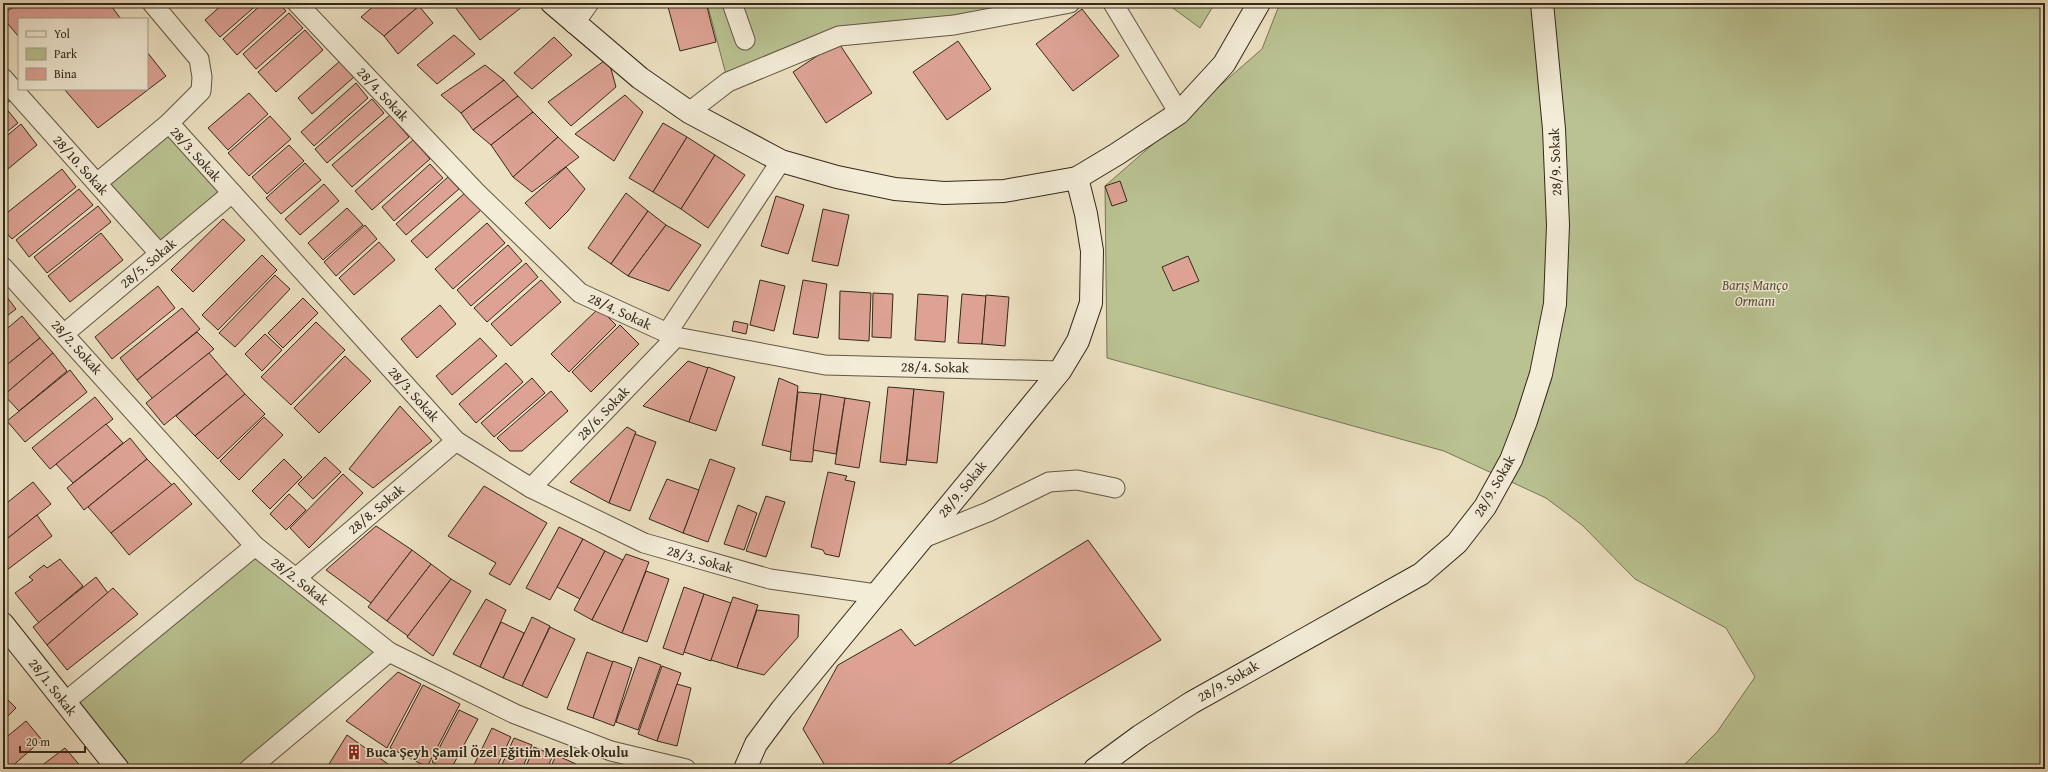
<svg xmlns="http://www.w3.org/2000/svg" width="2048" height="772" font-family="'Gentium Book Plus',serif">
  <style>
    .green { fill: #bac292; stroke: #777656 }
    .building { fill: #dda294; stroke: #34291a }
    .lines { fill: none; stroke-linecap: round; stroke-linejoin: round }
    .street-casing { stroke: #625744; stroke-width: 21 }
    .secondary-casing { stroke: #34291a; stroke-width: 24 }
    .street { stroke: #f3ecd7; stroke-width: 19 }
    .secondary { stroke: #f3ecd7; stroke-width: 22 }
    .labels { text-anchor: middle; dominant-baseline: central; stroke-width: 3; stroke-linejoin: round; paint-order: stroke }
    .street-label { font-size: 14px; fill: #34291a; stroke: #f3ecd7 }
    .park-label { font-size: 14px; font-style: italic; fill: #564f38; stroke: #f3ecd7 }
    .poi-label { font-size: 14px; font-weight: bold; fill: #34291a; stroke: #f3ecd7; text-anchor: start }
  </style>
  <rect width="100%" height="100%" fill="#ece1c2"/>
  <filter id="stains"><feTurbulence type="fractalNoise" baseFrequency=".005" numOctaves="4"/><feColorMatrix values="0 0 0 0 .2 0 0 0 0 .09 0 0 0 0 .02 0 0 0 .5 -.17"/></filter>
  <radialGradient id="worn" r=".72"><stop offset=".6" stop-color="#630" stop-opacity="0"/><stop offset="1" stop-color="#630" stop-opacity=".3"/></radialGradient>
  <g class="green">
    <polygon points="707,3 1070,3 839,36 728,82"/>
    <polygon points="1166,3 1215,3 1200,28"/>
    <polygon points="1280,3 2045,3 2045,769 1680,769 1717,732 1755,677 1726,628 1635,579 1582,525 1546,498 1444,451 1107,358 1105,186 1262,49"/>
    <polygon points="169,123 232,193 159,253 97,183"/>
    <polygon points="255,546 389,652 249,769 118,769 65,702"/>
  </g>
  <g class="building">
    <polygon points="21,3 109,3 121,19 19,19 19,37 3,18 3,13"/>
    <polygon points="224,3 259,3 220,37 205,20"/>
    <polygon points="263,3 278,3 286,11 237,55 223,39"/>
    <polygon points="377,3 417,3 419,6 384,36 361,17"/>
    <polygon points="452,3 527,3 480,40"/>
    <polygon points="667,3 706,3 716,42 680,51"/>
    <polygon points="419,6 433,23 398,54 384,36"/>
    <polygon points="1082,9 1119,56 1073,91 1036,44"/>
    <polygon points="289,13 303,28 256,69 243,54"/>
    <polygon points="305,30 323,50 276,92 258,72"/>
    <polygon points="454,35 475,54 437,84 417,65"/>
    <polygon points="554,37 572,55 532,89 514,73"/>
    <polygon points="958,41 991,89 947,120 913,72"/>
    <polygon points="838,42 872,93 826,123 793,72"/>
    <polygon points="147,52 166,76 98,128 64,89 147,89"/>
    <polygon points="608,58 616,87 571,126 548,102"/>
    <polygon points="340,61 354,77 312,114 298,98"/>
    <polygon points="485,65 504,80 461,113 441,95"/>
    <polygon points="504,80 518,96 473,130 461,113"/>
    <polygon points="356,83 368,98 314,146 301,132"/>
    <polygon points="3,90 11,100 3,106"/>
    <polygon points="249,93 268,114 228,150 208,128"/>
    <polygon points="625,95 643,112 614,161 575,134"/>
    <polygon points="518,96 533,112 491,145 473,130"/>
    <polygon points="372,99 384,113 327,163 315,149"/>
    <polygon points="5,107 18,123 3,135 3,109"/>
    <polygon points="533,112 558,137 513,177 491,145"/>
    <polygon points="390,115 409,137 352,187 332,165"/>
    <polygon points="270,116 291,139 249,176 228,153"/>
    <polygon points="663,123 687,137 653,192 629,178"/>
    <polygon points="21,124 37,145 3,173 3,139"/>
    <polygon points="558,137 579,157 532,192 513,177"/>
    <polygon points="687,137 715,155 681,209 653,192"/>
    <polygon points="413,140 430,159 372,210 355,191"/>
    <polygon points="289,145 304,161 267,194 252,177"/>
    <polygon points="715,155 745,175 708,228 681,209"/>
    <polygon points="305,163 321,180 281,214 266,198"/>
    <polygon points="430,164 443,178 394,221 382,207"/>
    <polygon points="566,167 585,189 568,211 550,229 525,203"/>
    <polygon points="62,169 76,187 12,239 3,229 3,216"/>
    <polygon points="448,177 459,189 406,235 396,224"/>
    <polygon points="1120,181 1127,201 1112,206 1105,186"/>
    <polygon points="324,184 339,201 300,235 285,219"/>
    <polygon points="79,189 93,205 29,257 16,240"/>
    <polygon points="466,192 481,210 427,258 411,241"/>
    <polygon points="626,193 648,211 611,264 588,248"/>
    <polygon points="776,196 804,205 788,254 761,246"/>
    <polygon points="98,206 111,222 47,273 34,257"/>
    <polygon points="347,208 363,225 323,260 308,243"/>
    <polygon points="823,209 849,215 838,266 812,261"/>
    <polygon points="648,211 666,225 628,276 611,264"/>
    <polygon points="223,219 245,240 193,292 171,270"/>
    <polygon points="487,223 505,243 453,289 435,269"/>
    <polygon points="365,225 377,239 336,276 324,262"/>
    <polygon points="666,225 701,245 669,291 628,276"/>
    <polygon points="101,233 123,260 70,302 48,276"/>
    <polygon points="379,242 395,260 354,295 339,278"/>
    <polygon points="508,245 522,261 471,306 457,290"/>
    <polygon points="262,255 277,270 218,330 202,315"/>
    <polygon points="1188,256 1199,281 1173,291 1162,267"/>
    <polygon points="526,263 538,277 487,322 474,308"/>
    <polygon points="275,275 290,289 235,347 219,333"/>
    <polygon points="541,280 561,302 511,346 491,324"/>
    <polygon points="760,280 785,286 774,331 750,325"/>
    <polygon points="803,280 827,284 818,338 793,334"/>
    <polygon points="158,286 175,308 112,359 95,337"/>
    <polygon points="840,291 871,293 869,341 839,339"/>
    <polygon points="3,292 16,309 3,319"/>
    <polygon points="873,293 893,294 891,338 872,337"/>
    <polygon points="918,294 948,296 945,342 915,340"/>
    <polygon points="962,294 986,296 982,344 958,343"/>
    <polygon points="986,295 1009,297 1005,346 982,344"/>
    <polygon points="303,298 318,313 283,348 268,333"/>
    <polygon points="440,305 456,324 417,358 401,339"/>
    <polygon points="182,308 200,329 137,380 120,358"/>
    <polygon points="599,308 616,325 569,372 551,354"/>
    <polygon points="22,316 40,338 3,368 3,332"/>
    <polygon points="734,321 748,324 746,334 732,331"/>
    <polygon points="316,322 345,350 291,405 261,377"/>
    <polygon points="620,325 639,344 591,392 572,372"/>
    <polygon points="197,332 214,349 153,399 137,380"/>
    <polygon points="265,334 282,350 262,371 245,354"/>
    <polygon points="40,338 53,353 3,396 3,368"/>
    <polygon points="480,338 497,356 452,395 436,376"/>
    <polygon points="53,353 67,371 19,411 4,395"/>
    <polygon points="209,353 227,374 164,425 146,403"/>
    <polygon points="345,356 371,381 319,433 294,408"/>
    <polygon points="688,361 708,368 689,422 643,406"/>
    <polygon points="506,363 523,382 476,423 459,404"/>
    <polygon points="708,367 735,377 716,431 689,422"/>
    <polygon points="70,370 87,392 25,442 7,421"/>
    <polygon points="227,374 245,394 195,436 176,416"/>
    <polygon points="532,378 545,393 494,437 481,423"/>
    <polygon points="779,378 798,386 791,452 762,445"/>
    <polygon points="888,387 914,389 906,465 880,462"/>
    <polygon points="914,389 944,392 937,463 907,460"/>
    <polygon points="551,391 568,411 522,451 510,451 497,438"/>
    <polygon points="798,392 821,394 812,462 790,460"/>
    <polygon points="245,394 265,414 218,459 195,436"/>
    <polygon points="821,394 845,398 836,454 813,450"/>
    <polygon points="95,397 113,419 50,469 32,448"/>
    <polygon points="845,398 870,402 859,468 835,464"/>
    <polygon points="400,406 432,441 373,488 349,469"/>
    <polygon points="264,417 283,435 239,480 220,461"/>
    <polygon points="106,424 123,443 73,483 56,464"/>
    <polygon points="627,427 636,432 609,503 570,482"/>
    <polygon points="635,434 656,442 630,511 609,503"/>
    <polygon points="130,438 147,459 84,510 67,488"/>
    <polygon points="325,457 341,472 313,499 298,484"/>
    <polygon points="147,459 172,485 111,533 88,507"/>
    <polygon points="284,459 302,477 270,509 252,491"/>
    <polygon points="710,459 735,468 708,542 683,533"/>
    <polygon points="828,472 847,476 845,480 855,482 839,557 825,554 823,550 811,547"/>
    <polygon points="343,474 363,493 309,548 290,528"/>
    <polygon points="667,479 699,490 683,533 649,519"/>
    <polygon points="33,482 51,504 3,542 3,506"/>
    <polygon points="174,483 192,504 129,555 111,533"/>
    <polygon points="484,486 547,523 510,585 489,574 496,563 448,536"/>
    <polygon points="289,494 306,510 286,530 270,514"/>
    <polygon points="766,496 785,502 766,557 746,551"/>
    <polygon points="738,505 757,513 744,550 724,544"/>
    <polygon points="37,515 52,536 3,573 3,542"/>
    <polygon points="376,526 412,550 371,603 326,570"/>
    <polygon points="559,527 583,539 550,600 526,588"/>
    <polygon points="583,539 605,551 580,599 557,587"/>
    <polygon points="1088,540 1161,640 940,769 827,769 803,729 838,665 901,629 915,646"/>
    <polygon points="412,550 431,564 387,621 368,607"/>
    <polygon points="605,551 623,560 592,620 574,610"/>
    <polygon points="626,554 649,562 622,633 592,620"/>
    <polygon points="60,559 83,586 39,623 15,593 33,580 29,577 44,565 47,568"/>
    <polygon points="431,564 451,579 408,636 387,621"/>
    <polygon points="646,571 669,579 647,642 622,633"/>
    <polygon points="96,577 108,593 47,645 33,627"/>
    <polygon points="451,579 471,591 433,656 407,637"/>
    <polygon points="684,587 704,594 683,655 663,648"/>
    <polygon points="113,588 138,614 67,670 47,645"/>
    <polygon points="704,594 731,603 711,661 684,652"/>
    <polygon points="733,597 758,605 737,668 711,660"/>
    <polygon points="486,599 506,610 480,667 453,654"/>
    <polygon points="757,610 799,615 798,637 764,675 737,668"/>
    <polygon points="532,617 550,626 522,686 503,678"/>
    <polygon points="501,622 524,633 503,678 480,667"/>
    <polygon points="550,627 575,639 547,698 522,686"/>
    <polygon points="587,652 613,662 593,718 567,709"/>
    <polygon points="639,657 661,665 638,730 616,722"/>
    <polygon points="613,661 632,668 614,726 593,718"/>
    <polygon points="662,666 681,673 657,741 638,734"/>
    <polygon points="398,672 421,684 387,748 346,721"/>
    <polygon points="677,684 691,688 677,746 657,741"/>
    <polygon points="423,685 460,704 427,767 390,748"/>
    <polygon points="3,695 16,708 3,721"/>
    <polygon points="459,710 478,719 451,769 445,769 432,762"/>
    <polygon points="26,721 42,740 9,769 5,769 3,767 3,740"/>
    <polygon points="492,728 511,737 496,769 472,769"/>
    <polygon points="347,735 395,769 326,769"/>
    <polygon points="514,738 532,745 522,769 500,769"/>
    <polygon points="534,747 553,755 547,769 525,769"/>
    <polygon points="65,748 83,769 37,769"/>
    <polygon points="556,755 576,764 574,769 550,769"/>
    <polygon points="590,764 601,769 588,769"/>
  </g>
  <g class="lines">
    <g class="street-casing">
      <g id="street">
        <polyline points="297,3 476,192 580,293 676,337 825,365 1060,371"/>
        <polyline points="732,3 745,40"/>
        <polyline points="1113,3 1179,113"/>
        <polyline points="574,24 589,3"/>
        <polyline points="3,78 159,253"/>
        <polyline points="689,112 728,82 839,36 954,25 1070,3"/>
        <polyline points="169,123 456,441 531,488 644,543 770,579 876,594"/>
        <polyline points="97,183 169,123 201,91 202,77 199,59 152,3"/>
        <polyline points="3,267 255,546 389,652 515,714 611,751 686,769"/>
        <polyline points="65,333 232,193"/>
        <polyline points="667,333 781,161"/>
        <polyline points="531,488 676,337"/>
        <polyline points="921,539 988,512 1049,482 1077,480 1115,488"/>
        <polyline points="296,578 456,441"/>
        <polyline points="65,702 255,546"/>
        <polyline points="249,769 389,652"/>
      </g>
    </g>
    <g class="secondary-casing">
      <g id="secondary">
        <polyline points="552,3 640,78 689,112 781,161 837,177 895,189 944,193 1004,191 1077,178 1117,154 1179,113 1224,64 1259,3"/>
        <polyline points="3,624 118,769"/>
        <polyline points="745,769 756,744 782,709 1060,371 1078,341 1091,303 1092,251 1086,214 1077,178"/>
        <polyline points="1095,769 1140,736 1191,703 1421,574 1457,543 1485,507 1511,460 1526,421 1541,374 1555,304 1558,225 1554,129 1542,3"/>
      </g>
    </g>
    <use href="#street" class="street"/>
    <use href="#secondary" class="secondary"/>
  </g>
  <defs>
    <g id="building-bare" transform="scale(1.2)"><path d="M-4-6H4V6H1V3H-1V6H-4ZM-2.5-4.3h1.7v1.8h-1.7ZM.8-4.3h1.7v1.8H.8ZM-2.5-1h1.7V.8h-1.7ZM.8-1h1.7V.8H.8Z" fill="#8f2418" stroke="#f3ecd7" stroke-width="2.5" paint-order="stroke"/></g>
  </defs>
  <g fill-rule="evenodd">
    <use href="#building-bare" x="354" y="752"/>
  </g>
  <g class="labels">
    <g class="street-label">
      <text transform="translate(383 94) rotate(47)">28/4. Sokak</text>
      <text transform="translate(196 154) rotate(48)">28/3. Sokak</text>
      <text transform="translate(1555 162) rotate(-92)">28/9. Sokak</text>
      <text transform="translate(81 165) rotate(48)">28/10. Sokak</text>
      <text transform="translate(148 263) rotate(-40)">28/5. Sokak</text>
      <text transform="translate(620 311) rotate(25)">28/4. Sokak</text>
      <text transform="translate(77 347) rotate(48)">28/2. Sokak</text>
      <text transform="translate(935 367) rotate(1)">28/4. Sokak</text>
      <text transform="translate(414 394) rotate(48)">28/3. Sokak</text>
      <text transform="translate(603 413) rotate(-46)">28/6. Sokak</text>
      <text transform="translate(1494 486) rotate(-60)">28/9. Sokak</text>
      <text transform="translate(962 489) rotate(-51)">28/9. Sokak</text>
      <text transform="translate(376 509) rotate(-40)">28/8. Sokak</text>
      <text transform="translate(700 559) rotate(16)">28/3. Sokak</text>
      <text transform="translate(300 581) rotate(38)">28/2. Sokak</text>
      <text transform="translate(1228 681) rotate(-30)">28/9. Sokak</text>
      <text transform="translate(53 687) rotate(52)">28/1. Sokak</text>
    </g>
    <g class="park-label">
      <text x="1755" y="285">Barış Manço<tspan x="1755" dy="16">Ormanı</tspan></text>
    </g>
    <g class="poi-label">
      <text x="366" y="752">Buca Şeyh Şamil Özel Eğitim Meslek Okulu</text>
    </g>
  </g>
  <rect width="2048" height="772" fill="none" stroke="#ece1c2" stroke-width="16"/>
  <rect x="4" y="4" width="2040" height="764" fill="none" stroke="#34291a" stroke-width="2"/>
  <rect x="8" y="8" width="2032" height="756" fill="none" stroke="#34291a"/>
  <rect x="18" y="18" width="130" height="72" fill="#f3ecd7" stroke="#a79e8b"/>
  <rect x="26" y="31" width="20" height="6" fill="#f3ecd7" stroke="#a79e8b"/>
  <text x="54" y="38" font-size="12" fill="#34291a">Yol</text>
  <rect x="26" y="48" width="20" height="12" fill="#bac292" stroke="#a79e8b"/>
  <text x="54" y="58" font-size="12" fill="#34291a">Park</text>
  <rect x="26" y="68" width="20" height="12" fill="#dda294" stroke="#a79e8b"/>
  <text x="54" y="78" font-size="12" fill="#34291a">Bina</text>
  <path d="M20 746v6h65v-6" fill="none" stroke="#34291a" stroke-width="2"/>
  <text x="26" y="746" font-size="12" fill="#34291a" stroke="#f3ecd7" stroke-width="3" paint-order="stroke">20 m</text>
  <rect width="100%" height="100%" filter="url(#stains)"/>
  <rect width="100%" height="100%" fill="url(#worn)"/>
</svg>
